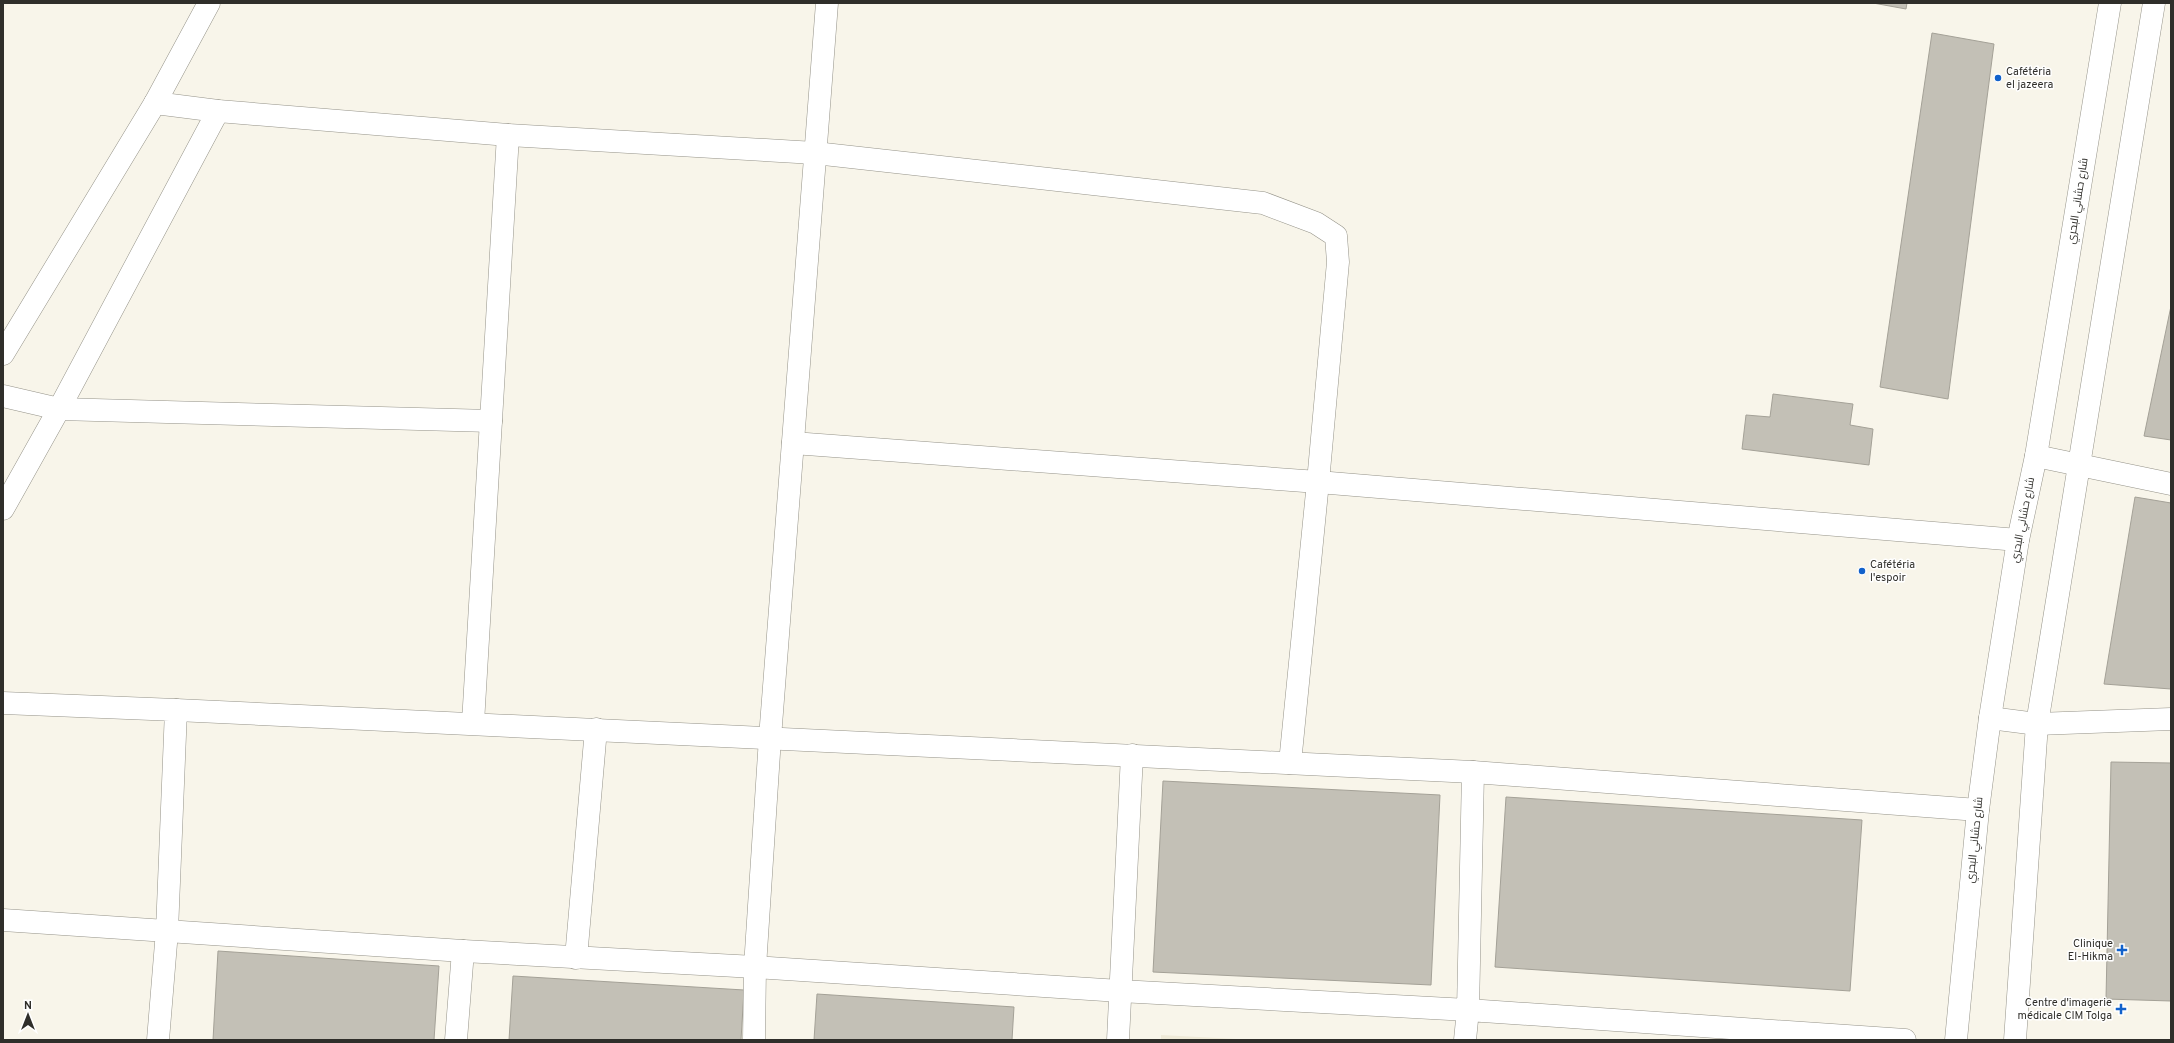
<svg xmlns="http://www.w3.org/2000/svg" width="2174" height="1043" font-family="Overpass,Cairo,sans-serif">
  <style>
    .built { fill: #efead8 }
    .building { fill: #c3c0b6; stroke: #a4a197 }
    .lines { fill: none; stroke-linecap: round; stroke-linejoin: round }
    .minor-casing { stroke: #959389; stroke-width: 23 }
    .minor { stroke: #fff; stroke-width: 22 }
    .poi-dot { fill: #1161cb; stroke: #fff; stroke-width: 1.5 }
    .labels { text-anchor: middle; dominant-baseline: central; stroke-width: 3; stroke-linejoin: round; paint-order: stroke }
    .poi-label { font-size: 11px; fill: #2f2e2a; stroke: #fff; text-anchor: start }
    .street-label { font-size: 11px; fill: #2f2e2a; stroke: #fff }
  </style>
  <rect width="100%" height="100%" fill="#f8f5ea"/>
  <polygon class="built" points="1161,1035 1255,1040 1161,1040"/>
  <g class="building">
    <polygon points="1873,3 1907,3 1906,9"/>
    <polygon points="1932,33 1994,44 1948,399 1880,387"/>
    <polygon points="2171,306 2171,440 2144,436"/>
    <polygon points="1773,394 1853,404 1850,425 1873,429 1869,465 1742,449 1746,415 1770,417"/>
    <polygon points="2135,497 2171,503 2171,689 2104,684"/>
    <polygon points="2111,762 2171,763 2171,1001 2106,999"/>
    <polygon points="1163,781 1440,795 1431,985 1153,972"/>
    <polygon points="1506,797 1862,820 1850,991 1495,967"/>
    <polygon points="218,951 439,966 434,1040 213,1040"/>
    <polygon points="513,976 744,990 741,1040 509,1040"/>
    <polygon points="817,994 1014,1007 1012,1040 814,1040"/>
  </g>
  <g class="lines">
    <g class="minor-casing">
      <g id="minor">
        <polyline points="155,103 218,111 508,135 815,153 1263,203 1316,223 1336,236 1338,262 1318,482 1290,763"/>
        <polyline points="3,354 155,103 209,3"/>
        <polyline points="3,396 59,409 491,421"/>
        <polyline points="793,443 1318,482 2018,540"/>
        <polyline points="2036,456 2171,484"/>
        <polyline points="3,509 59,409 218,111"/>
        <polyline points="3,703 176,710 167,931 158,1040"/>
        <polyline points="176,710 1473,772 1978,810"/>
        <polyline points="1990,718 2037,724 2171,719"/>
        <polyline points="473,723 508,135"/>
        <polyline points="3,920 463,951 755,967 1120,991 1468,1010 1473,772"/>
        <polyline points="576,958 596,729"/>
        <polyline points="456,1040 463,951"/>
        <polyline points="754,1040 755,967 770,738 827,3"/>
        <polyline points="1118,1040 1132,755"/>
        <polyline points="1465,1040 1468,1010 1905,1040"/>
        <polyline points="1956,1040 1978,810 1990,718 2018,540 2036,456 2110,3"/>
        <polyline points="2015,1040 2037,724 2154,3"/>
      </g>
    </g>
    <use href="#minor" class="minor"/>
  </g>
  <g class="poi-dot">
    <circle cx="1998" cy="78" r="4"/>
    <circle cx="1862" cy="571" r="4"/>
    <path d="M2120 944h4v4h4v4h-4v4h-4v-4h-4v-4h4z"/>
    <path d="M2119 1003h4v4h4v4h-4v4h-4v-4h-4v-4h4z"/>
  </g>
  <g class="labels">
    <g class="poi-label">
      <text x="2006" y="72">Cafétéria<tspan x="2006" dy="13">el jazeera</tspan></text>
      <text x="1870" y="565">Cafétéria<tspan x="1870" dy="13">l'espoir</tspan></text>
      <text x="2113" y="944" text-anchor="end">Clinique<tspan x="2113" dy="13">El-Hikma</tspan></text>
      <text x="2112" y="1003" text-anchor="end">Centre d'imagerie<tspan x="2112" dy="13">médicale CIM Tolga</tspan></text>
    </g>
    <g class="street-label">
      <text transform="translate(2078 201) rotate(-81)">شارع حشاني البحري</text>
      <text transform="translate(2023 520) rotate(-79)">شارع حشاني البحري</text>
      <text transform="translate(1975 840) rotate(-84)">شارع حشاني البحري</text>
    </g>
  </g>
  <rect width="2174" height="1043" fill="none" stroke="#2f2e2a" stroke-width="8"/>
  <g transform="translate(28 1015)" stroke="#ffffff" stroke-width="3" paint-order="stroke">
  <path d="M0-3L7 15L0 10L-7 15Z" fill="#2f2e2a"/>
  <text y="-6" font-size="11" font-weight="bold" text-anchor="middle" fill="#2f2e2a">N</text>
  </g>
</svg>
